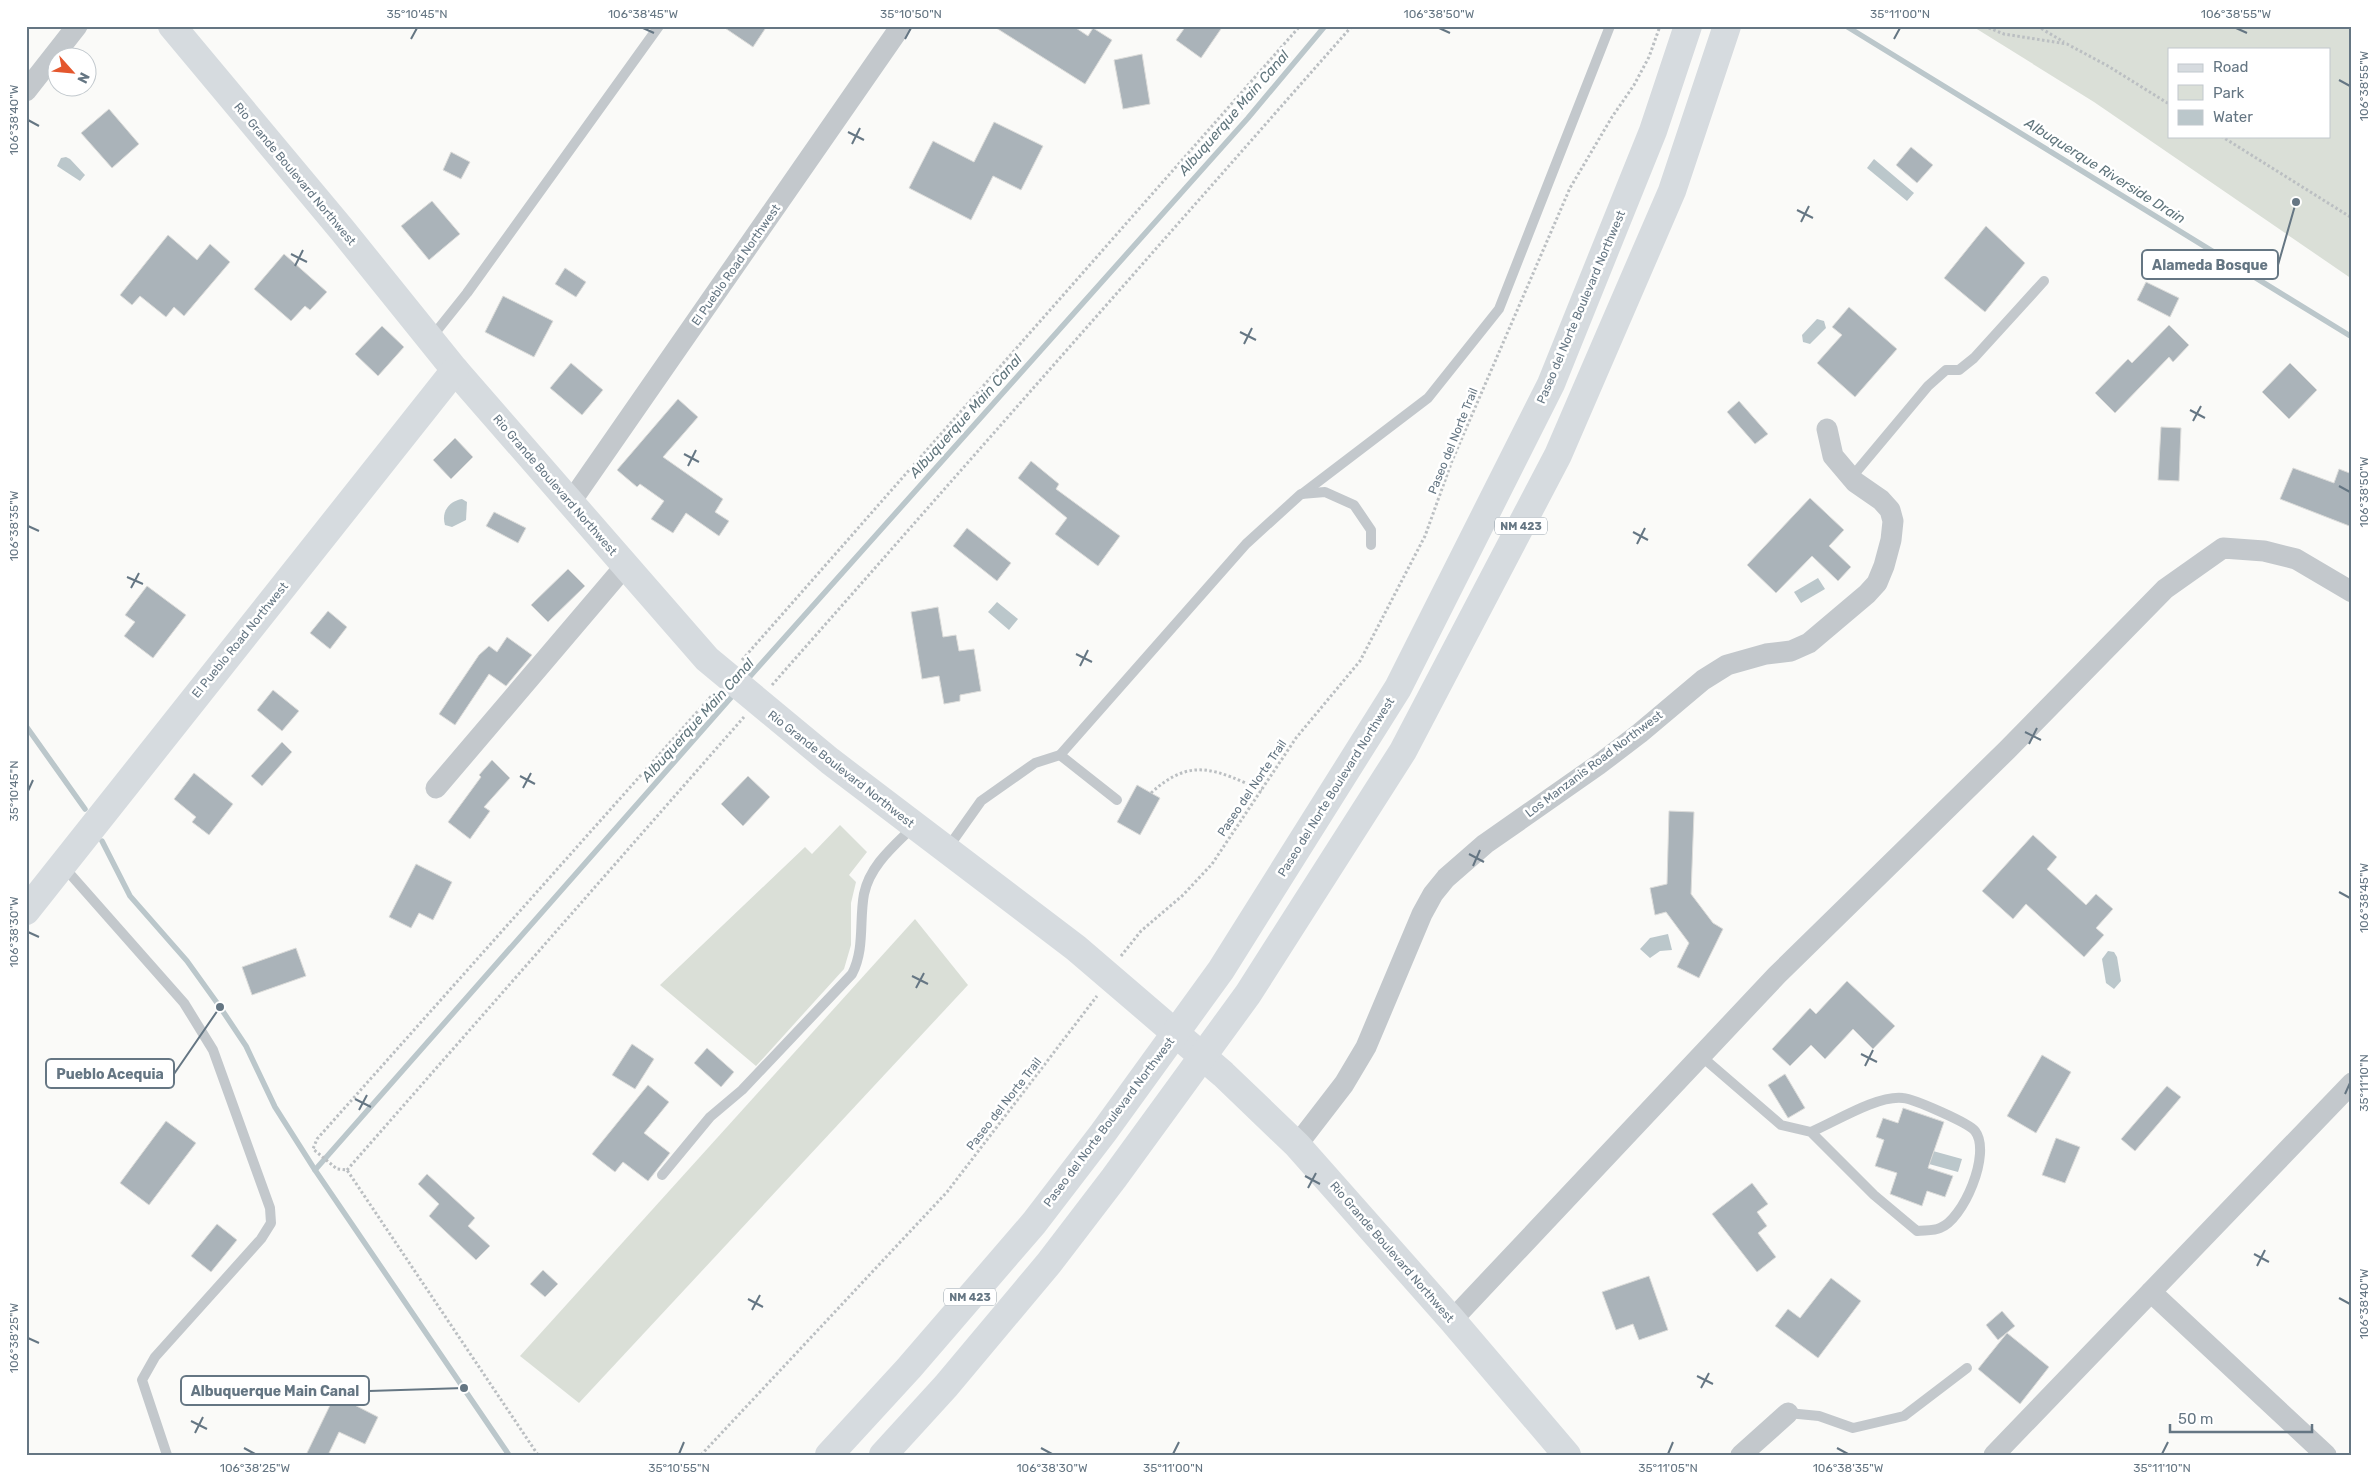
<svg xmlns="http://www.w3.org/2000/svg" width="2378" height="1481" font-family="Rubik,sans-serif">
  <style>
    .green { fill: #dadfd7; fill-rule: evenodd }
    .water { fill: #bbc7cb }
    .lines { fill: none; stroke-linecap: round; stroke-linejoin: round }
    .stream { stroke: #bbc7cb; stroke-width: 5.5 }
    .building { fill: #aab3b9; stroke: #dcdcda }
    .path { stroke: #bbbfc2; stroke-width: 3; stroke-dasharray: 2.5 2.5; stroke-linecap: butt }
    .lane { stroke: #c3c8cc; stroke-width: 10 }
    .street { stroke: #c3c8cc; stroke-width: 21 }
    .secondary { stroke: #d6dbdf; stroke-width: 28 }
    .highway { stroke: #d6dbdf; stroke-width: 28 }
    .ticks { fill: none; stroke: #657683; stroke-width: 2 }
    .labels { text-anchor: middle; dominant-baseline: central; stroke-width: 5; stroke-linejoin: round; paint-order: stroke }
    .shield { fill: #fff; stroke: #939fa8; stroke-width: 1 }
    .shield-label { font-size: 11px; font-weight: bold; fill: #657683 }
    .street-label { font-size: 12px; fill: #657683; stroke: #fff }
    .water-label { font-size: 14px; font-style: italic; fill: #60757c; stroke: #fff }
    .leader { fill: none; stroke: #657683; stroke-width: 2 }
    .callout-dot { fill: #657683; stroke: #fff; stroke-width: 2 }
    .callout { fill: #fff; stroke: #657683; stroke-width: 2 }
    .callout-label { font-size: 14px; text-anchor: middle; font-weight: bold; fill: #657683 }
    .neatline { fill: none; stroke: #657683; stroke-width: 2 }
    .ticks-label { font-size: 12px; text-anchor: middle; fill: #657683 }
  </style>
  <rect width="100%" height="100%" fill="#fafaf8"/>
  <g class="green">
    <path d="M1972,26H2352V279L2094,102ZM2169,49H2329V136H2169Z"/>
    <polygon points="840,825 867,852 849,875 856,882 851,903 851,945 844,969 756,1066 660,985 805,847 812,854"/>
    <polygon points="915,919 968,985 579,1403 520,1356"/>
  </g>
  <g class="water">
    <polygon points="66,157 70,159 85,175 80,181 57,166 61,158"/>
    <polygon points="1874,159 1914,193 1907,201 1867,168"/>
    <polygon points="1817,319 1824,321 1826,328 1810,344 1803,342 1802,335"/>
    <path d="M462,499L467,502L466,520L452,527L445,525C441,512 449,501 462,499Z"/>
    <polygon points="1818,578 1825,589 1801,603 1794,592"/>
    <polygon points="997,602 1018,619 1009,630 988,612"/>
    <polygon points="1668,934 1672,950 1660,951 1650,958 1640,949 1650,938"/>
    <polygon points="2108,951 2114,952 2117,957 2121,981 2114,989 2106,983 2102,959"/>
    <polygon points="1933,1151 1962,1159 1958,1172 1929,1164"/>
  </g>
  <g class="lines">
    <g class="stream">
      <polyline points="1846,26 2352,337"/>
      <polyline points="745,682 1248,118 1325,26"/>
      <polyline points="26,726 85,809"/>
      <polyline points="102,841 130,896 187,961 220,1007 246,1046 275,1107 315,1170 509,1455"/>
      <polyline points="315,1170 735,693"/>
    </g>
  </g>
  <g class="building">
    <polygon points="722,26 767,26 753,47"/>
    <polygon points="993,26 1073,26 1088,36 1093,28 1112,40 1085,84"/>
    <polygon points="1186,26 1223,26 1201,58 1176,40"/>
    <polygon points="1142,54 1150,104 1123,109 1114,60"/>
    <polygon points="109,109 139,144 112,168 81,133"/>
    <polygon points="994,122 1043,146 1021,190 993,176 971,220 909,188 933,141 974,162"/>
    <polygon points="1911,147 1933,165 1917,183 1896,165"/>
    <polygon points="451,152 470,162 461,179 443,170"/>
    <polygon points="432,201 460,234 429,260 401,226"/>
    <polygon points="1986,226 2025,263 1985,312 1944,278"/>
    <polygon points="168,235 197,260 210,244 230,262 184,316 174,307 166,317 140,296 132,305 120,295"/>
    <polygon points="284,254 327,292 310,310 305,306 291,321 254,289"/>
    <polygon points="565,268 586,282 576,297 555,284"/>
    <polygon points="2146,282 2179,298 2170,317 2137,300"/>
    <polygon points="503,296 553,321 534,357 485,332"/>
    <polygon points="1849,307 1897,349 1855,397 1817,363 1842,335 1832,327"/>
    <polygon points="2169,325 2189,345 2173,362 2169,357 2115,413 2095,393 2128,359 2132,363"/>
    <polygon points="382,326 404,347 378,376 355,354"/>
    <polygon points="571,363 603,390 582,415 550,388"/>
    <polygon points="2290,363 2317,390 2289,419 2262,392"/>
    <polygon points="678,399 698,417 663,457 723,499 715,512 729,521 719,536 686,513 673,533 651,519 664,501 640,484 637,487 617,470"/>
    <polygon points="1739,401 1768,434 1755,444 1727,412"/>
    <polygon points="2161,427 2181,428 2179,481 2158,480"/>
    <polygon points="455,438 473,457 451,479 433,460"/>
    <polygon points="1031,461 1059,484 1056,489 1120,536 1098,566 1055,534 1067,518 1018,478"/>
    <polygon points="2293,468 2334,483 2339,469 2352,474 2352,527 2280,499"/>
    <polygon points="1810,498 1844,530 1829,546 1851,567 1838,581 1812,556 1776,593 1747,565"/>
    <polygon points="494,512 526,528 518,543 486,526"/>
    <polygon points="967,528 1011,563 997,581 953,546"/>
    <polygon points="568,569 585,586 548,622 531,605"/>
    <polygon points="147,586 186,615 153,658 124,636 135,622 125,615"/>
    <polygon points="938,607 943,637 956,635 959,651 974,649 981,691 960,695 960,701 944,704 939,676 922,679 911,612"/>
    <polygon points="328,611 347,627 330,649 310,633"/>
    <polygon points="507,637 532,655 506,686 489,674 455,725 439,714 479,655 489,646 497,652"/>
    <polygon points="273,690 299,711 282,731 257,710"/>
    <polygon points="282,742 292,752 262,786 251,776"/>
    <polygon points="492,760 510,778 484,807 490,811 470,839 448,822 481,777 479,775"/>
    <polygon points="194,773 233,804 209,835 192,822 196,817 174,799"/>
    <polygon points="748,776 770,797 743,826 721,804"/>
    <polygon points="1137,785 1160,798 1140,835 1117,822"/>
    <polygon points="1669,811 1694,812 1691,894 1713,923 1723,929 1699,978 1677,967 1689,943 1666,912 1655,915 1650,888 1667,884"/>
    <polygon points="2033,835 2057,857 2047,869 2086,905 2096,894 2113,909 2096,928 2104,935 2084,957 2026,904 2013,919 1982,891"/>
    <polygon points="416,864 452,882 433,920 419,913 411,928 389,917"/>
    <polygon points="296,948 306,976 252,995 242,967"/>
    <polygon points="1847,981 1895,1026 1873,1049 1853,1029 1825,1059 1811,1045 1790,1066 1772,1049 1810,1008 1816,1014"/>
    <polygon points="632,1044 654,1059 635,1089 612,1075"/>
    <polygon points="707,1048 734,1072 721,1087 694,1063"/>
    <polygon points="2042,1055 2071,1072 2036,1133 2007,1116"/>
    <polygon points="1785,1074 1805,1108 1788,1118 1768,1085"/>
    <polygon points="648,1085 669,1102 644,1133 670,1153 648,1181 623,1162 615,1172 592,1154"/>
    <polygon points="2167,1086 2181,1097 2135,1151 2121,1139"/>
    <polygon points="1903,1108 1944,1122 1928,1168 1953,1176 1945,1197 1927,1191 1922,1206 1890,1194 1897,1173 1875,1166 1884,1140 1876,1137 1883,1118 1898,1123"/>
    <polygon points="166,1121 196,1143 149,1205 120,1183"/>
    <polygon points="2056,1138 2080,1147 2065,1183 2042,1175"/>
    <polygon points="427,1174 475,1218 468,1226 490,1246 476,1260 429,1216 439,1204 418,1184"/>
    <polygon points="1752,1183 1768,1204 1757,1212 1767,1226 1758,1233 1776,1257 1757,1272 1712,1214"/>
    <polygon points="217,1224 237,1240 211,1272 191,1256"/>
    <polygon points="543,1270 558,1284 545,1297 530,1284"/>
    <polygon points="1649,1276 1668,1330 1639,1340 1633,1324 1616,1330 1602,1292"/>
    <polygon points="1831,1278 1861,1301 1818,1358 1775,1326 1788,1309 1800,1318"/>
    <polygon points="2002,1311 2015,1326 1998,1340 1986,1325"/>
    <polygon points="2007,1333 2049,1367 2020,1404 1978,1369"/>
    <polygon points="335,1395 378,1417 365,1444 339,1432 328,1455 306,1455"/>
  </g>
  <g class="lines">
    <g class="path">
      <polyline points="1984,26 2004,34 2067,44 2108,66 2169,104"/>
      <polyline points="2037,26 2064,42"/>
      <polyline points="2221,136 2352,218"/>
      <polyline points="742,660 1300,26"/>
      <polyline points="772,685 1352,26"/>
      <path d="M1151,793C1192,755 1217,771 1262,790"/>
      <polyline points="1121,956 1141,931 1183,895 1212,864 1296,738 1360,661 1425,536 1452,461 1570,188 1612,117 1634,85 1649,57 1660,26"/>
      <polyline points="347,1170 744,717"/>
      <polyline points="538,1455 347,1170 337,1169 313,1149 317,1139 714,693"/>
      <polyline points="701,1455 947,1192 1097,996"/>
    </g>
    <g class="lane">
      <polyline points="431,338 467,293 659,26"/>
      <polyline points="1851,478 1928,386 1946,370 1959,370 1974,358 2044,281"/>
      <polyline points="1302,494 1428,398 1499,309 1610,26"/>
      <polyline points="1060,755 1117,800"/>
      <polyline points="947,849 981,801 1035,763 1060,755 1246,544 1301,494 1325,492 1354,505 1371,530 1371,545"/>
      <polyline points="63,866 184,1003 213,1050 270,1208 271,1223 261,1239 155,1357 142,1380 167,1455"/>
      <path d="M1701,1056L1781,1125L1811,1132C1835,1122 1877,1095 1903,1098C1914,1099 1969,1123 1975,1131C1992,1153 1963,1220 1940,1228C1934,1231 1924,1230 1917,1231L1874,1195L1811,1132"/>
      <path d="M662,1175L710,1117L742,1090L852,974C865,949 859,921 864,894C870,865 894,846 914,826"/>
      <polyline points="1788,1413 1819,1416 1853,1428 1904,1416 1967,1368"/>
    </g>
    <g class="street">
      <polyline points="26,91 77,26"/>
      <polyline points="570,503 901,26"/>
      <polyline points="436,788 625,566"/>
      <polyline points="1297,1145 1344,1084 1366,1047 1422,914 1433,894 1446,878 1485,844 1598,765 1640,733 1703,680 1727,665 1766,654 1791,651 1809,643 1867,594 1877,583 1884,566 1891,540 1893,521 1890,510 1881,500 1855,482 1833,456 1827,429"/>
      <polyline points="2151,1292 2326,1455"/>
      <polyline points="1452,1320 1777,975 2007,750 2165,589 2223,548 2264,551 2296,559 2352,592"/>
      <polyline points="1741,1455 1788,1413"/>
      <polyline points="1994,1455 2352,1083"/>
    </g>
    <g class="secondary">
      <polyline points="172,26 343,231 455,370 707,659 830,761 1076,948 1223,1074 1297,1145 1452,1320 1567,1455"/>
      <polyline points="26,911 455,370"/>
    </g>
    <g class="highway">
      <polyline points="829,1455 909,1368 1034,1223 1103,1133 1221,970 1398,688 1551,384 1653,131 1688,26"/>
      <polyline points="883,1455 946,1386 1049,1263 1114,1178 1248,994 1403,751 1558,455 1672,191 1727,26"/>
    </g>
  </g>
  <path class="ticks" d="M643,28L654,33M1439,28L1450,33M2236,28L2247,33M411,39L417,28M905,39L911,28M1894,39L1900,28M2339,80L2350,86M28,120L39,126M848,132L864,140M852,144L860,128M1797,210L1813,218M1801,222L1809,206M291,254L307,262M295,266L303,250M1240,332L1256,340M1244,344L1252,328M2190,410L2205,418M2193,421L2201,406M684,454L699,462M688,466L696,450M2339,486L2350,492M28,526L39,531M1633,532L1648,540M1637,544L1645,528M127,577L143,584M131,588L139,573M1076,654L1092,662M1080,666L1088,650M2025,732L2041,740M2029,744L2037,728M520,776L535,784M523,788L531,773M28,791L33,780M1469,854L1484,862M1473,866L1480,850M2339,892L2350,898M28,932L39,937M912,976L928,984M916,988L924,973M1861,1054L1877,1062M1865,1066L1873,1050M2345,1094L2350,1083M355,1099L371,1107M359,1110L367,1095M1305,1176L1320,1184M1308,1188L1316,1173M2254,1254L2269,1262M2257,1266L2265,1250M2339,1298L2350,1304M748,1299L763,1307M752,1310L760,1295M28,1338L39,1343M1697,1376L1713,1384M1701,1388L1709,1373M191,1421L207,1429M195,1433L203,1417M244,1448L255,1454M1041,1448L1052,1454M1837,1448L1848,1454M679,1454L684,1442M1173,1454L1179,1442M1668,1454L1673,1442M2162,1454L2168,1442"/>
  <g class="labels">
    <g class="shield">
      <rect x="1495" y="517.5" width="52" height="17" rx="4"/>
      <rect x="944" y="1288.5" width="52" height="17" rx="4"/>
    </g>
    <g class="shield-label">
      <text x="1521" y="526">NM 423</text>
      <text x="970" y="1297">NM 423</text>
    </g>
    <g class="street-label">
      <text transform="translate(295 174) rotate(50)">Rio Grande Boulevard Northwest</text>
      <text transform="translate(736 265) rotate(-55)">El Pueblo Road Northwest</text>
      <text transform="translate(1581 307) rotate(-67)">Paseo del Norte Boulevard Northwest</text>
      <text transform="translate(1453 441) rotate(-68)">Paseo del Norte Trail</text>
      <text transform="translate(555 485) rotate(49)">Rio Grande Boulevard Northwest</text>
      <text transform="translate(240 640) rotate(-51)">El Pueblo Road Northwest</text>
      <text transform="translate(1594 764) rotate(-37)">Los Manzanis Road Northwest</text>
      <text transform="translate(841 769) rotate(38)">Rio Grande Boulevard Northwest</text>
      <text transform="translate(1336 787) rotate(-58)">Paseo del Norte Boulevard Northwest</text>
      <text transform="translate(1252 788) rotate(-56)">Paseo del Norte Trail</text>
      <text transform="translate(1004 1104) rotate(-52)">Paseo del Norte Trail</text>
      <text transform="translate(1109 1122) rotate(-53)">Paseo del Norte Boulevard Northwest</text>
      <text transform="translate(1392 1252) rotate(49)">Rio Grande Boulevard Northwest</text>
    </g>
    <g class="water-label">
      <text transform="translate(1234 113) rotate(-49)">Albuquerque Main Canal</text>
      <text transform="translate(2105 171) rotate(32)">Albuquerque Riverside Drain</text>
      <text transform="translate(966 416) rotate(-48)">Albuquerque Main Canal</text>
      <text transform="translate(698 720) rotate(-48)">Albuquerque Main Canal</text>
    </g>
  </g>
  <path class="leader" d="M2296 202L2278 265M220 1007L174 1074M464 1388L369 1391"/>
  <g class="callout-dot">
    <circle cx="2296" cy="202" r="5"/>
    <circle cx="220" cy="1007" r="5"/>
    <circle cx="464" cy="1388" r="5"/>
  </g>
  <g class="callout">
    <rect x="2142" y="250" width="136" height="29" rx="5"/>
    <rect x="46" y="1059" width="128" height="29" rx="5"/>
    <rect x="181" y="1376" width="188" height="29" rx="5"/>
  </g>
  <g class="callout-label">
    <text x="2210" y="270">Alameda Bosque</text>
    <text x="110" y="1079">Pueblo Acequia</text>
    <text x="275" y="1396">Albuquerque Main Canal</text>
  </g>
  <rect width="2378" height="1481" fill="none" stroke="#ffffff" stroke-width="55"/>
  <rect x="2168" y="48" width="162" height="90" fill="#ffffff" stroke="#c1c8cd"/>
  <rect x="2178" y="64" width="25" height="8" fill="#d6dbdf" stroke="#c1c8cd"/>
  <text x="2213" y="72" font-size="15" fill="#657683">Road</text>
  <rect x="2178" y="85" width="25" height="15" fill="#dadfd7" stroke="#c1c8cd"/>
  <text x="2213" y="98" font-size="15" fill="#657683">Park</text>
  <rect x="2178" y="110" width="25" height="15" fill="#bbc7cb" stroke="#c1c8cd"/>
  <text x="2213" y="122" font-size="15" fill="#657683">Water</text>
  <g transform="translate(72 72) rotate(117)"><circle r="24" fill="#ffffff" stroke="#c1c8cd"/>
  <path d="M0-4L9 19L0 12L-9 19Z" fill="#e4572e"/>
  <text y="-8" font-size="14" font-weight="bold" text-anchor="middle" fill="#657683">N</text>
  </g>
  <path d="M2170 1424v8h142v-8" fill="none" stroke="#657683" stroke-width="2.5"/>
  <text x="2178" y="1424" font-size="15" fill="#657683" stroke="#ffffff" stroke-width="4" paint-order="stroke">50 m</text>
  <rect x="28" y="28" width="2322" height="1426" class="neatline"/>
  <g class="ticks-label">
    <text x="417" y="18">35°10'45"N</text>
    <text x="643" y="18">106°38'45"W</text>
    <text x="911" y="18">35°10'50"N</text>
    <text x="1439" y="18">106°38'50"W</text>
    <text x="1900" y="18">35°11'00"N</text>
    <text x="2236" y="18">106°38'55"W</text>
    <text transform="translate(2364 86) rotate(-90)" y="4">106°38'55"W</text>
    <text transform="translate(14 120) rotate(-90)" y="4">106°38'40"W</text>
    <text transform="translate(2364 492) rotate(-90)" y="4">106°38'50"W</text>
    <text transform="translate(14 526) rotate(-90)" y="4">106°38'35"W</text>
    <text transform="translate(14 791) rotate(-90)" y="4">35°10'45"N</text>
    <text transform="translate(2364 898) rotate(-90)" y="4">106°38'45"W</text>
    <text transform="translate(14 932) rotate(-90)" y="4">106°38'30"W</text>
    <text transform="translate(2364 1083) rotate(-90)" y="4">35°11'10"N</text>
    <text transform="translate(2364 1304) rotate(-90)" y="4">106°38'40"W</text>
    <text transform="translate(14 1338) rotate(-90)" y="4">106°38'25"W</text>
    <text x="255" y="1472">106°38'25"W</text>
    <text x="679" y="1472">35°10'55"N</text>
    <text x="1052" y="1472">106°38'30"W</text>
    <text x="1173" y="1472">35°11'00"N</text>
    <text x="1668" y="1472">35°11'05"N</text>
    <text x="1848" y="1472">106°38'35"W</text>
    <text x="2162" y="1472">35°11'10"N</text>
  </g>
</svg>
